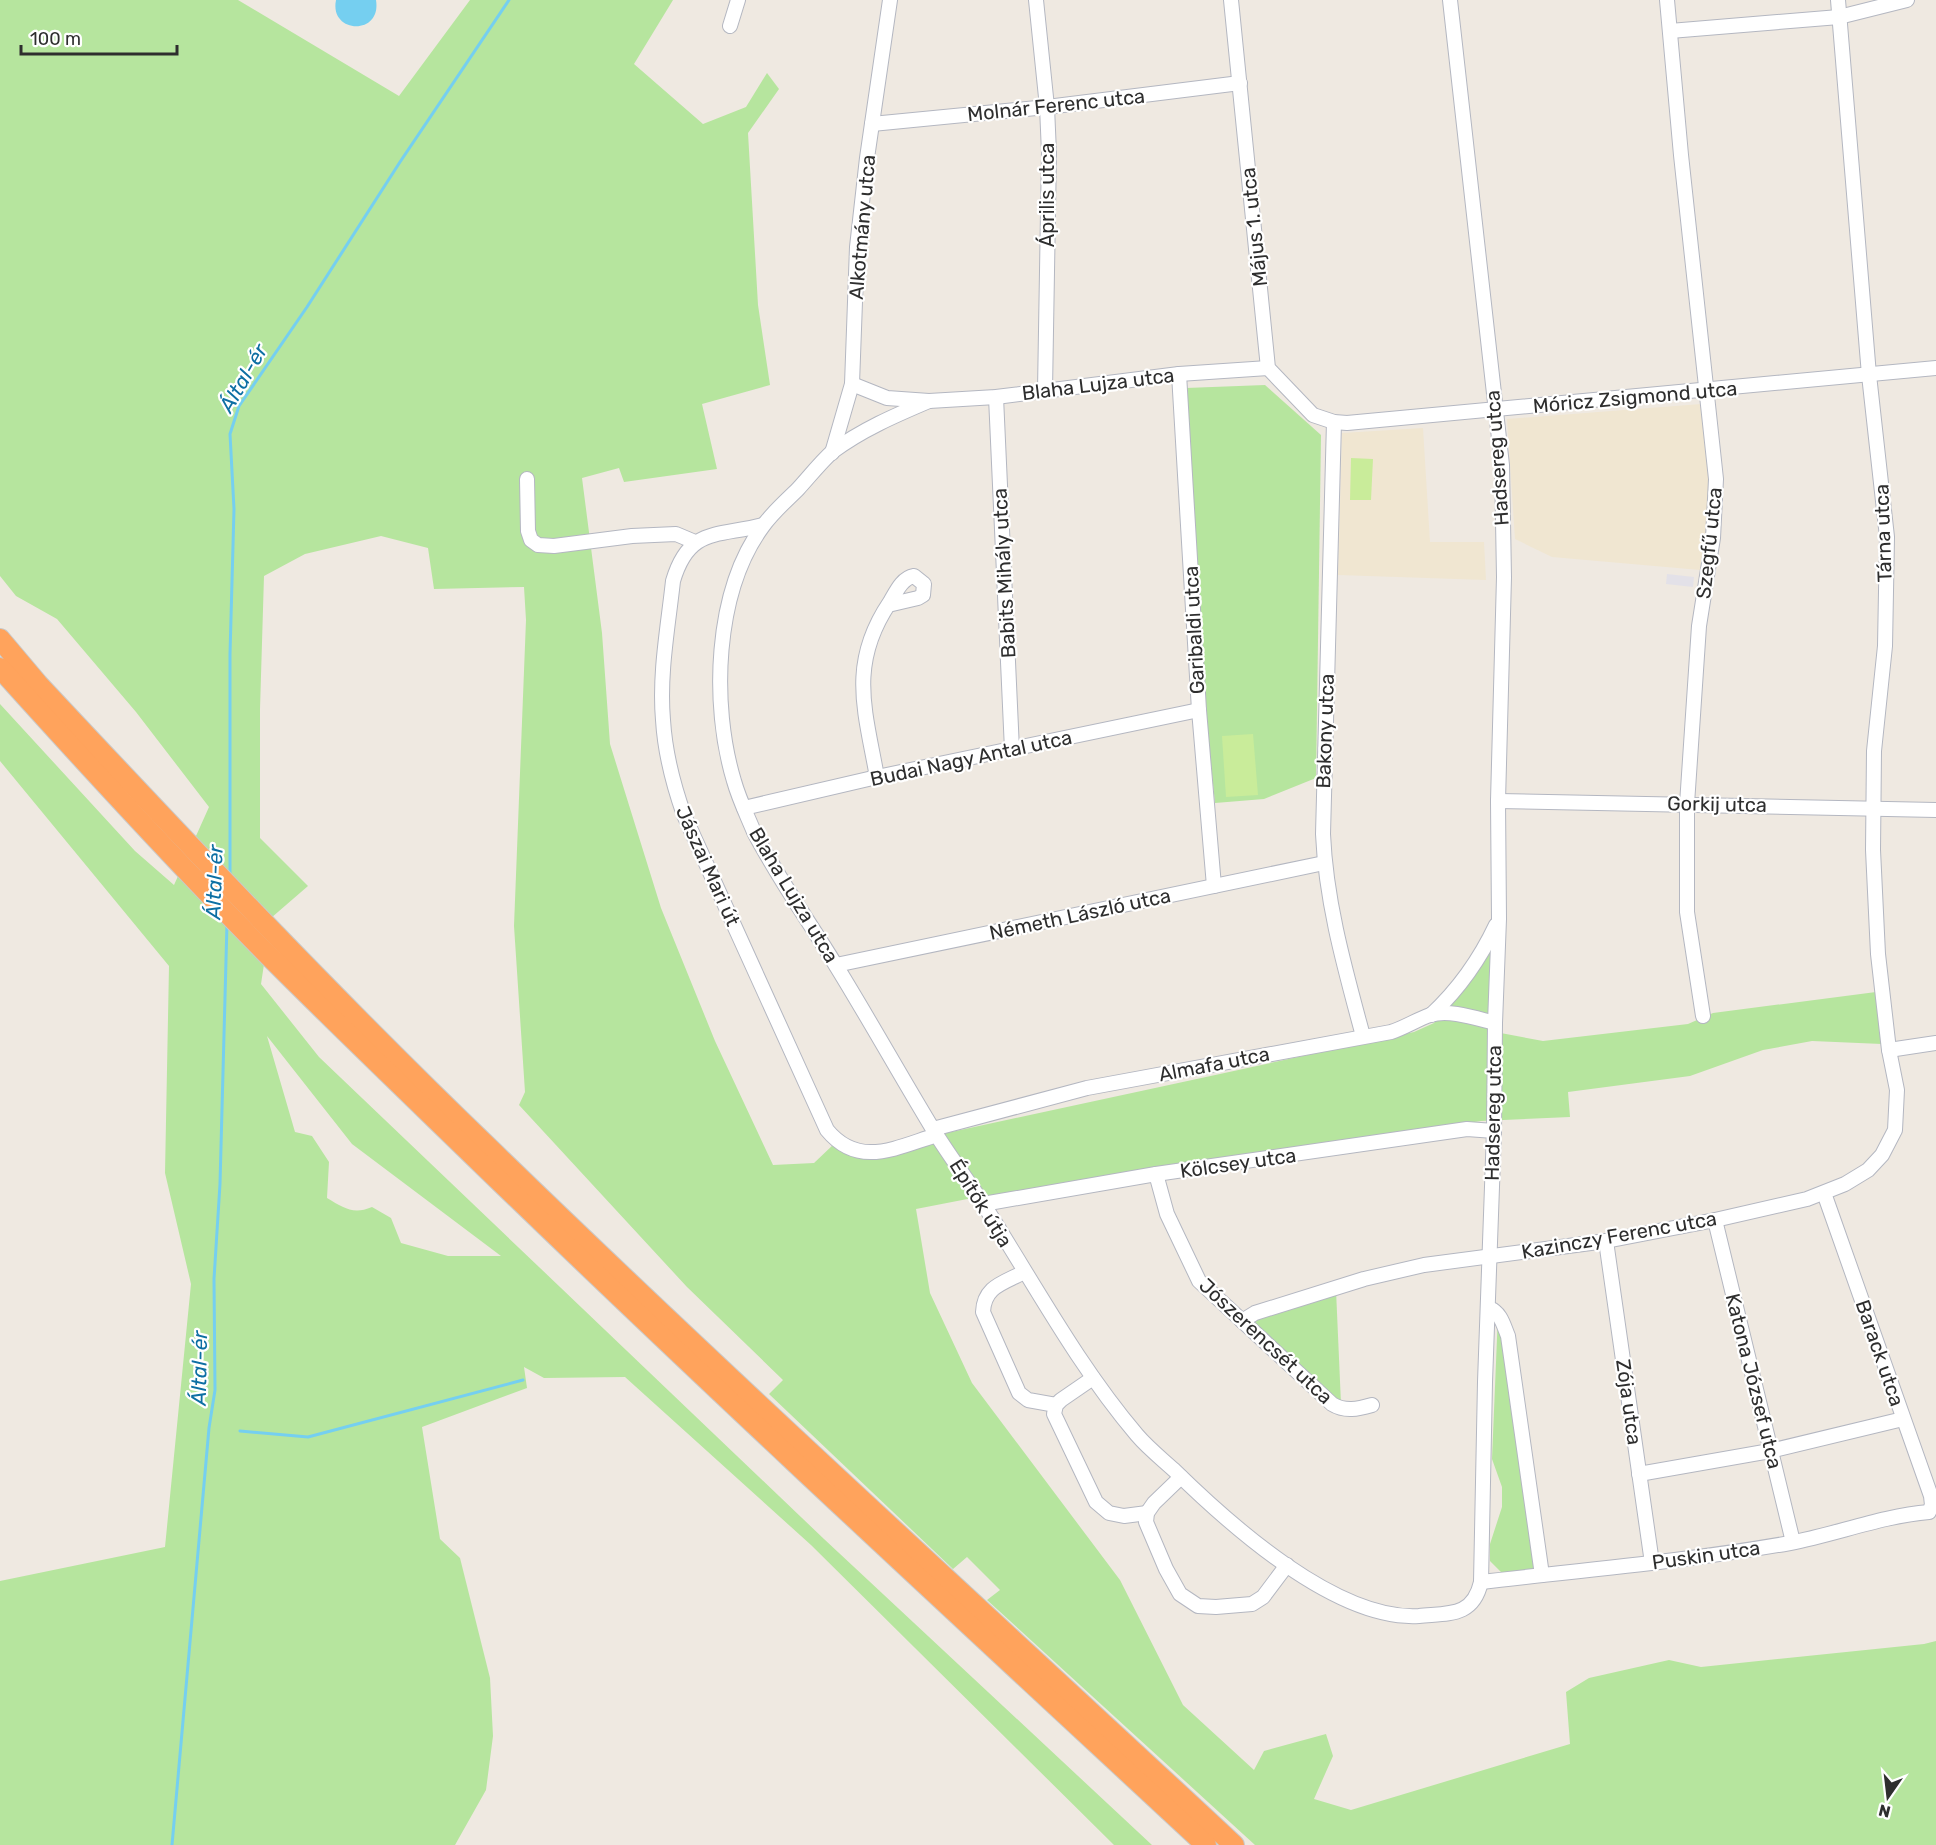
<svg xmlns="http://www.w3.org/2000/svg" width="1936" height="1845" font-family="Rubik,sans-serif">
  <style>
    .industrial { fill: #e3e1e8 }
    .education { fill: #f0e6d1 }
    .green { fill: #b6e59e; fill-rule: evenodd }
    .pitch { fill: #c9ec9a }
    .water { fill: #75cff0 }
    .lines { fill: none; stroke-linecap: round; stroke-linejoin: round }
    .stream { stroke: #75cff0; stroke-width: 3 }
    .minor-casing { stroke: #b4b7c1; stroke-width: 16 }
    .highway-casing { stroke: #c9c9c9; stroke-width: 22 }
    .minor { stroke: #fff; stroke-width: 14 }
    .highway { stroke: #ffa35c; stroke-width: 20 }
    .labels { text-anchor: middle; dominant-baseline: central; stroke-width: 4.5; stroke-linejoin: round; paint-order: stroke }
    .street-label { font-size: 20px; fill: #2e2e2e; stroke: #fff }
    .water-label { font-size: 21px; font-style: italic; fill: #0d6fa3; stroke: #fff }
  </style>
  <rect width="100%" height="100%" fill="#efe9e1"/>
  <polygon class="industrial" points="1667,574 1694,577 1693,587 1666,584"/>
  <g class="education">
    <polygon points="1701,404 1710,479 1707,539 1700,570 1552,557 1515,539 1507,419"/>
    <polygon points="1423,428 1430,542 1484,542 1486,580 1338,575 1342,433"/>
  </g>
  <g class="green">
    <path d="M0,0H238L399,96L470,0H673L634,64L703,124L746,107L767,73L779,89L748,133L758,305L770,385L702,404L717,469L624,482L619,468L582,478L602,633L610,744L661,908L715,1041L773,1165L814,1163L834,1144L859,1154L942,1134L1414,1032L1434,1023L1489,952L1493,955L1490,1031L1543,1041L1688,1024L1713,1013L1876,992L1882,1044L1812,1041L1763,1050L1690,1076L1568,1092L1570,1117L1481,1121L998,1196L988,1195L916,1209L930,1293L972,1383L1120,1580L1183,1705L1254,1770L1264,1751L1326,1734L1333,1756L1314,1799L1351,1810L1570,1744L1566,1692L1589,1678L1669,1660L1701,1667L1924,1644L1936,1641V1845H1255L987,1600L1000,1590L967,1557L953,1569L769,1394L783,1380L687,1287L519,1105L525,1092L514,926L526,620L524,587L434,589L428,548L381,536L305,554L264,576L260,709V838L308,886L271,918L261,984L319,1057L824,1539L1152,1845H1114L811,1545L625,1377L544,1378L524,1367L527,1388L422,1427L440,1539L460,1558L490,1678L493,1736L486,1790L455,1845H0V1581L165,1547L191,1284L165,1173L169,966L0,761V704L135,851L174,885L209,807L136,712L57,619L16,596L0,576ZM267,1036L352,1144L501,1256H448L401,1243L391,1218L372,1207C353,1215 344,1208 327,1198L329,1162L312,1136L295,1132Z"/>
    <polygon points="1265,385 1321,435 1316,778 1264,799 1215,803 1208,735 1186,388"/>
    <polygon points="1336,1290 1341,1404 1249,1322"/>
    <polygon points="1498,1314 1504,1337 1536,1569 1504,1575 1490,1561 1490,1544 1502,1507 1502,1487 1492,1459"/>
  </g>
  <g class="pitch">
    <polygon points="1351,458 1373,459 1371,500 1350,500"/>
    <polygon points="1253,734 1258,795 1226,797 1222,736"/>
  </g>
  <path class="water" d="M336,0H376C382,36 329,34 336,0Z"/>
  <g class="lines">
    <g class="stream">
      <polyline points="230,875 230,654 234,509 230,434 239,406 307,307 400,162 509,0"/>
      <polyline points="240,1431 308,1437 523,1380"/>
      <polyline points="172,1845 209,1428 215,1390 214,1279 220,1184 227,923"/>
    </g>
    <g class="minor-casing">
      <g id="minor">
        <polyline points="1036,0 1047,107 1049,153 1045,390"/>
        <polyline points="1231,0 1268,368 1313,415 1334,422 1347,423 1936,368"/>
        <polyline points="1667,0 1681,155 1716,479 1713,538 1699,626 1687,804 1687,912 1703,1016"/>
        <polyline points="730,26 738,0"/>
        <polyline points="1670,31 1839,17 1907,0"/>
        <polyline points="872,124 1047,107 1240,83"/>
        <polyline points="1179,374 1199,710 1214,886"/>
        <polyline points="852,384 887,398 929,401 996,397 1179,374 1268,368"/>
        <polyline points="996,397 1012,750"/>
        <path d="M929,401C896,415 861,430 832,452C820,463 809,477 798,489C786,501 773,512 763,526C714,592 711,705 734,781C739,799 747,815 754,832C778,878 808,920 835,964C869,1019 900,1075 934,1131C949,1155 966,1178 982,1202C1033,1281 1076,1363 1137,1435C1148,1448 1162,1459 1174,1470C1230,1525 1337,1621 1419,1616C1449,1613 1473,1617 1481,1582L1485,1382L1494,1131L1495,1023L1499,919L1498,801L1504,577L1502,465L1450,0"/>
        <path d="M1334,422L1323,834C1326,903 1345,969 1363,1036"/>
        <polyline points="832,453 852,384 857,247 867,158 890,0"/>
        <polyline points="527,479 528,531 531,540 538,545 554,546 632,536 676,534 695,542"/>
        <path d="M763,525C717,537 689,527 673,581C668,627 659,674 663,720C665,753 673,784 684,815L827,1130C859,1169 897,1147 937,1135"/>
        <path d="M877,777C865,710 848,664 890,602C896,592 902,578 914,576L924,584L923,595L918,598L888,605"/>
        <polyline points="1498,801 1936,810"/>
        <polyline points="744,808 877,777 1199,710"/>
        <polyline points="836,965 1324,863"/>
        <path d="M1431,1015C1459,989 1480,959 1496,925"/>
        <polyline points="1889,1050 1936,1043"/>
        <path d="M933,1129L1087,1088L1391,1032C1404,1028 1416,1020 1430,1015C1449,1009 1475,1018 1495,1023"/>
        <path d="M1156,1174L1167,1214L1199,1281L1332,1404C1345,1412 1358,1409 1372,1405"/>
        <polyline points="983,1204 1156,1174 1467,1129 1494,1131"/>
        <polyline points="1715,1220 1793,1542"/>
        <polyline points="1606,1241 1652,1563"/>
        <path d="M1024,1272C1004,1283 984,1286 983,1312L1019,1393L1028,1400L1056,1405"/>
        <path d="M1489,1308C1501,1313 1503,1324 1508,1336L1542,1575"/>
        <polyline points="1242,1321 1255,1313 1364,1279 1424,1265 1606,1241 1715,1220 1807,1199 1845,1184 1868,1170 1882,1155 1895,1130 1897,1090 1889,1050 1878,954 1873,850 1874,751 1885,646 1887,537 1869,375 1838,0"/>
        <polyline points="1093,1378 1061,1400 1056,1405 1054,1414 1096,1502 1109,1513 1124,1516 1147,1513"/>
        <polyline points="1639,1474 1770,1451 1903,1419"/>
        <polyline points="1181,1477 1154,1503 1147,1513 1146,1522 1166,1569 1180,1594 1198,1606 1216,1607 1252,1604 1263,1597 1287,1565"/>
        <path d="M1481,1582C1584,1570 1688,1561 1790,1543C1837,1534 1882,1516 1929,1512L1932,1505L1931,1496L1824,1193"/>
      </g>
    </g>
    <g class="highway-casing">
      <g id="highway">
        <path d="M0,639L38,684C185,841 333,998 488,1147C732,1384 985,1613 1234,1845"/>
        <path d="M0,668C89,767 179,865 272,959C344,1031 417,1101 490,1172C725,1400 966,1622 1206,1845"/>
      </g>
    </g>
    <use href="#minor" class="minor"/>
    <use href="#highway" class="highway"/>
  </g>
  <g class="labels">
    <g class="street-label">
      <text transform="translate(1056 105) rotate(-6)">Molnár Ferenc utca</text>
      <text transform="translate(1047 195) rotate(-90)">Április utca</text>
      <text transform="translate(862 227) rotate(-85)">Alkotmány utca</text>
      <text transform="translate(1254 227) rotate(-96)">Május 1. utca</text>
      <text transform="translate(1098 384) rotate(-7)">Blaha Lujza utca</text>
      <text transform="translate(1635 397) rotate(-5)">Móricz Zsigmond utca</text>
      <text transform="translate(1497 458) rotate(-94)">Hadsereg utca</text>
      <text transform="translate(1883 533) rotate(-92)">Tárna utca</text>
      <text transform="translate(1709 543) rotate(-84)">Szegfű utca</text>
      <text transform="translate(1004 573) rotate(-93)">Babits Mihály utca</text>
      <text transform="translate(1194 630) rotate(-93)">Garibaldi utca</text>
      <text transform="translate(1325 731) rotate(-88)">Bakony utca</text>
      <text transform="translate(971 758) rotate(-12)">Budai Nagy Antal utca</text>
      <text transform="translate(1717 804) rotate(1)">Gorkij utca</text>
      <text transform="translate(708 866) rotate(66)">Jászai Mari út</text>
      <text transform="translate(794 895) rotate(59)">Blaha Lujza utca</text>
      <text transform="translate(1080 914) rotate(-12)">Németh László utca</text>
      <text transform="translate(1214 1064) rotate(-11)">Almafa utca</text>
      <text transform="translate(1493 1113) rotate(-89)">Hadsereg utca</text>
      <text transform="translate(1238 1163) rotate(-8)">Kölcsey utca</text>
      <text transform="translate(981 1203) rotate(58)">Építők útja</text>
      <text transform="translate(1619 1235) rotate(-10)">Kazinczy Ferenc utca</text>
      <text transform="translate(1266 1341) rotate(43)">Jószerencsét utca</text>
      <text transform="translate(1880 1353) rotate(71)">Barack utca</text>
      <text transform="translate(1754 1381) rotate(76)">Katona József utca</text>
      <text transform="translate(1629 1402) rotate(82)">Zója utca</text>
      <text transform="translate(1706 1555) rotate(-8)">Puskin utca</text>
    </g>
    <g class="water-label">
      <text transform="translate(243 378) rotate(-60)">Által-ér</text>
      <text transform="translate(214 882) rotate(-88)">Által-ér</text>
      <text transform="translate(199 1368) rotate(-89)">Által-ér</text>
    </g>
  </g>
  <g transform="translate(1888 1797) rotate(194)" stroke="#ffffff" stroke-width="4.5" paint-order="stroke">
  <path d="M0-4.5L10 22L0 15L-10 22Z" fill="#2e2e2e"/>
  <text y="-9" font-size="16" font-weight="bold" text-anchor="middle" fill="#2e2e2e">N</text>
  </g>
  <path d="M21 45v9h156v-9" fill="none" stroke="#2e2e2e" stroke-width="3"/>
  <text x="30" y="45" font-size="18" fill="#2e2e2e" stroke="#ffffff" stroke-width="4.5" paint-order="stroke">100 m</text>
</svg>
